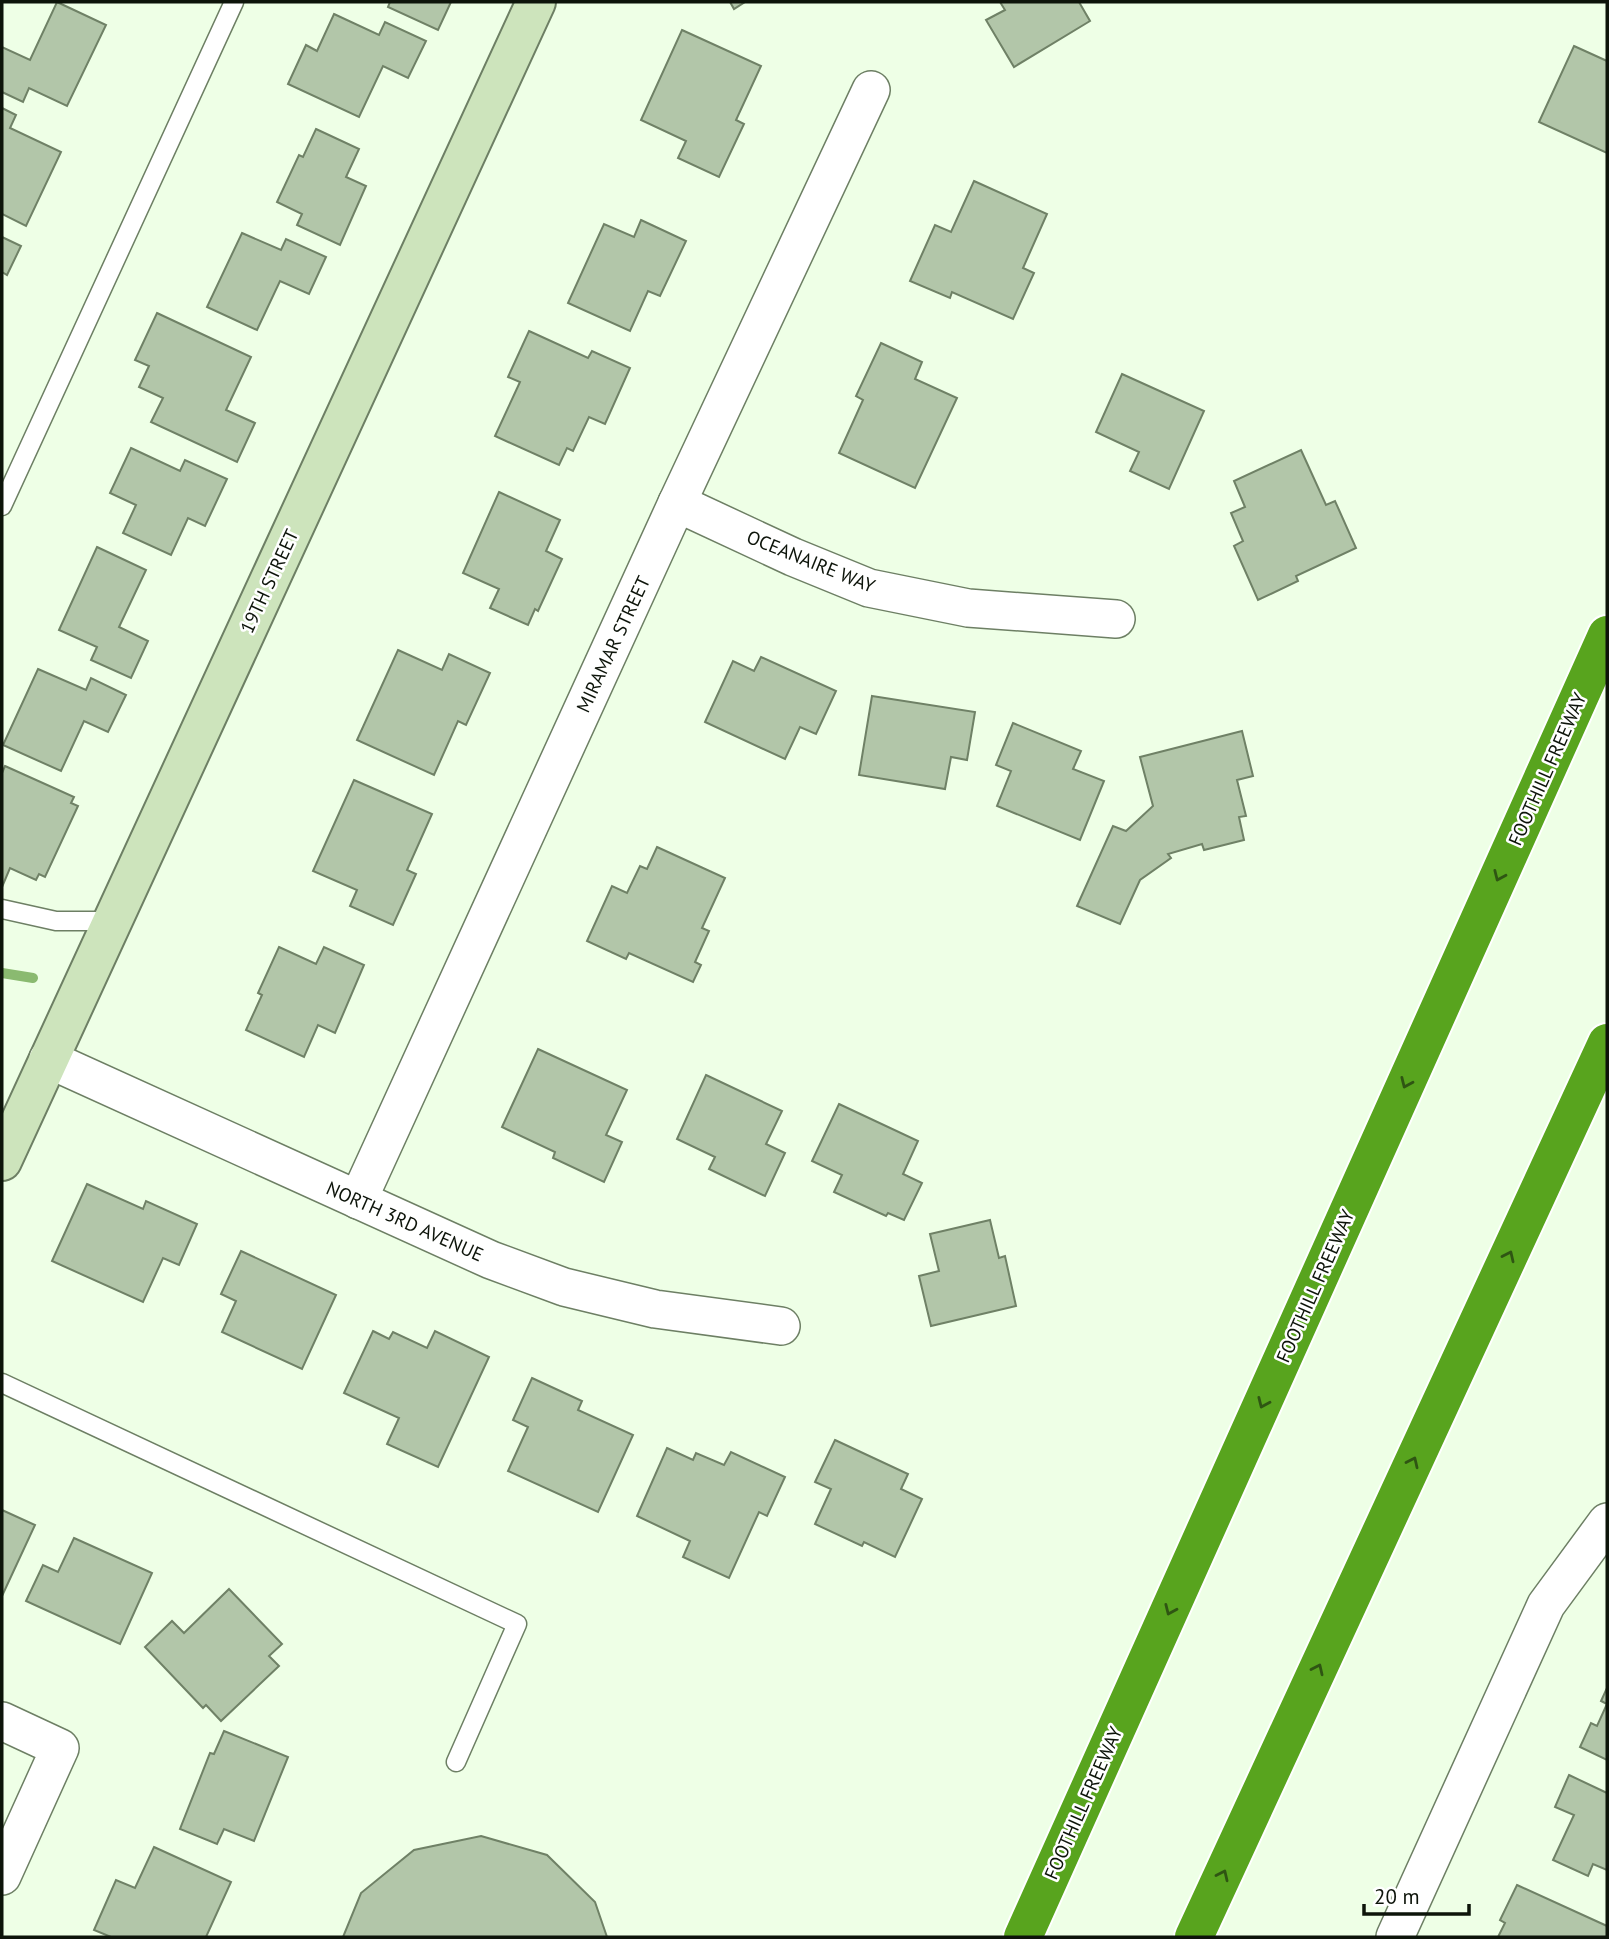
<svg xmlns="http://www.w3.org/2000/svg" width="1609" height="1939" font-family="'PT Sans',sans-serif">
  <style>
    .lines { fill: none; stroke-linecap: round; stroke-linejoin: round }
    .stream { stroke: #8aba70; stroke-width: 10 }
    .building { fill: #b2c6a9; stroke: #6f8166; stroke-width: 2 }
    .lane-casing { stroke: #6d7f64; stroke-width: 21 }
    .street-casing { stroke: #6d7f64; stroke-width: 40 }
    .secondary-casing { stroke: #6d7f64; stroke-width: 42 }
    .highway-casing { stroke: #fff; stroke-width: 42 }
    .lane { stroke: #fff; stroke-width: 18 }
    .street { stroke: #fff; stroke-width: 37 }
    .secondary { stroke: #cde4bc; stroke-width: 38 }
    .highway { stroke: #58a41e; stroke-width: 38 }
    .oneway { stroke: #2f5513 }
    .labels { text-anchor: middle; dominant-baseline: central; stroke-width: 5; stroke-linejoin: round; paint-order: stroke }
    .street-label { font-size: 19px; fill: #0d140a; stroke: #fff }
  </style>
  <rect width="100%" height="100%" fill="#eeffe6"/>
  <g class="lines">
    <polyline class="stream" points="2,973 33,978"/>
  </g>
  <g class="building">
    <polygon points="57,2 106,25 67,106 29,88 23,102 2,92 2,47 30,60"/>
    <polygon points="390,2 451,2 438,30 388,7"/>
    <polygon points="730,2 745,2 734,9"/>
    <polygon points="1000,2 1079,2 1090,21 1014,67 986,20 1005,10"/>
    <polygon points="334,14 379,35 385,22 426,41 408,78 383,66 359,117 288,84 306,45 317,51"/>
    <polygon points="682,30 761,66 736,120 744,124 719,177 678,158 686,141 641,120"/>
    <polygon points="1574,46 1607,61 1607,153 1539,122"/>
    <polygon points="2,108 16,115 10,128 61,152 26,226 2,214"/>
    <polygon points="316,129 359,149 346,177 366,186 340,245 297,225 302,214 277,202 299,155 303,157"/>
    <polygon points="974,181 1047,214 1023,268 1034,273 1013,319 952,292 950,298 910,281 935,225 951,232"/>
    <polygon points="641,220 686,241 660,296 648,291 630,331 568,303 604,224 634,237"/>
    <polygon points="242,233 281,250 286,239 326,257 309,294 280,281 257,330 207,307"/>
    <polygon points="2,237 21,246 7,275 2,272"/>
    <polygon points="157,313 251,357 226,410 255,423 237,462 151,422 163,398 139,387 149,366 135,360"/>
    <polygon points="529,331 588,358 592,351 630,368 605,424 589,417 573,451 567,448 559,465 495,436 520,382 508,377"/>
    <polygon points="881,343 922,362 915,379 957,398 915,488 839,453 863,400 856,396"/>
    <polygon points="1122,374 1204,411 1169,489 1130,471 1139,452 1096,432"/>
    <polygon points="131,448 180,471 185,460 227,479 205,526 188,518 171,555 123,533 136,505 110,493"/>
    <polygon points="1301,450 1326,505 1335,501 1356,548 1296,576 1298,581 1258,600 1234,546 1243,541 1231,513 1245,507 1234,481"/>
    <polygon points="499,492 560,520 546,551 562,559 538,611 535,609 528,625 490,608 499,589 463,573"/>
    <polygon points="97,547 146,570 119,627 148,641 131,678 91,660 97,647 59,630"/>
    <polygon points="398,650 442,670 449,654 490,673 466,725 458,721 434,775 357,740"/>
    <polygon points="761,657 836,691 816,734 800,727 785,759 705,722 733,661 754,671"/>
    <polygon points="38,669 86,690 91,678 126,695 108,732 84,721 61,771 3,745"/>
    <polygon points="872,696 975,712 967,760 951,757 945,789 859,775"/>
    <polygon points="1013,723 1081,751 1073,769 1104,781 1080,840 997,806 1011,771 996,765"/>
    <polygon points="1242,731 1253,776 1237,780 1246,816 1239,817 1244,840 1204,850 1202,844 1168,854 1171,858 1140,880 1120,924 1077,906 1113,826 1126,831 1153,806 1140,757"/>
    <polygon points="5,766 74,797 71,803 78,806 45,877 39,874 36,880 10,868 2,887 2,773"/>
    <polygon points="354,780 432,814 407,870 416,874 393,925 350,906 357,890 313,871"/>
    <polygon points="657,847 725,878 702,928 709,931 695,962 701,965 693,982 629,953 626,959 587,941 612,886 627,893 640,866 647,869"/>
    <polygon points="279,947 316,964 324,947 364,965 335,1033 318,1025 304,1057 246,1030 262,995 258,993"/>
    <polygon points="538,1049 627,1090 606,1135 622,1142 604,1182 553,1158 555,1152 502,1127"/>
    <polygon points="706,1075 782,1111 766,1144 785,1153 765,1196 709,1169 715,1157 677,1139"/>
    <polygon points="839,1104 918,1141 903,1174 922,1183 904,1220 888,1213 886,1216 834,1192 842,1175 812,1161"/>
    <polygon points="87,1184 143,1209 146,1201 197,1224 179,1265 163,1258 143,1302 52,1261"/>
    <polygon points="990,1220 999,1258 1005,1256 1016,1306 931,1326 919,1276 939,1271 930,1234"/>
    <polygon points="241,1251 336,1295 302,1369 222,1332 236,1301 221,1294"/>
    <polygon points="373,1331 389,1339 393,1332 427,1348 435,1331 489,1357 438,1467 387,1444 399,1418 344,1393"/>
    <polygon points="532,1378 582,1401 578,1410 633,1435 598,1512 508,1471 528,1427 513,1420"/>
    <polygon points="835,1440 908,1474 901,1489 922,1499 895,1557 864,1542 862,1546 815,1524 831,1489 815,1482"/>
    <polygon points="667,1448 693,1460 696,1453 724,1465 731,1452 785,1477 767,1516 759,1512 729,1578 683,1557 690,1541 637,1516"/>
    <polygon points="2,1510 35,1525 2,1596"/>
    <polygon points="74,1538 152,1573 120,1644 26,1601 43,1565 58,1572"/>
    <polygon points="229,1589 282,1644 269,1656 279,1666 221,1721 206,1705 203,1708 145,1647 172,1621 184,1633"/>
    <polygon points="1607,1688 1607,1760 1580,1747 1591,1723 1597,1726 1607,1704 1601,1701"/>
    <polygon points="224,1731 288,1757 254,1841 224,1829 217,1844 180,1829 210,1753 214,1754"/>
    <polygon points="1569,1775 1607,1793 1607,1870 1593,1864 1588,1876 1553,1860 1574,1815 1555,1807"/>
    <polygon points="481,1836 547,1855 595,1902 607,1937 343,1937 361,1893 414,1850"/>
    <polygon points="154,1847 231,1882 206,1937 111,1937 94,1930 116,1880 135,1888"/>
    <polygon points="1517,1885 1607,1926 1607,1937 1498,1937 1505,1923 1500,1920"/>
  </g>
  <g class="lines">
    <g class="lane-casing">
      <g id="lane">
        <polyline points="2,506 234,2"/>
        <polyline points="2,909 56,921 112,921"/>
        <polyline points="2,1383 517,1624 456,1762"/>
      </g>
    </g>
    <g class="street-casing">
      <g id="street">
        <polyline points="677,503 793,557 869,588 968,608 1116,619"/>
        <polyline points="48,1059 491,1260 564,1287 655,1309 781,1326"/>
        <polyline points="358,1200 677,503 871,90"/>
        <polyline points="2,1721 60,1748 2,1876"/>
        <polyline points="1395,1937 1546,1605 1607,1522"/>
      </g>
    </g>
    <g class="secondary-casing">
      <polyline id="secondary" points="2,1161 536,2"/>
    </g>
    <g class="highway-casing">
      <g id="highway">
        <polyline points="1023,1937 1607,635"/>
        <polyline points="1194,1937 1607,1043"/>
      </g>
    </g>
    <use href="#lane" class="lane"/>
    <use href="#street" class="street"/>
    <use href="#secondary" class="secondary"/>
    <use href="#highway" class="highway"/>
  </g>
  <defs><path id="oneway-chevron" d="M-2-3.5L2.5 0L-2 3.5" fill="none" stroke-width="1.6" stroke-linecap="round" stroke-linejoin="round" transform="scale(1.75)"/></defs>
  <g class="oneway">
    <use href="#oneway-chevron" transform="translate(1499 876) rotate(114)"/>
    <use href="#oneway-chevron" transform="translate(1406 1083) rotate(114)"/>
    <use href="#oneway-chevron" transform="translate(1509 1256) rotate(-65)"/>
    <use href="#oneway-chevron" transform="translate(1263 1403) rotate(114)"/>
    <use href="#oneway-chevron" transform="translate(1413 1462) rotate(-65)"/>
    <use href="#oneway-chevron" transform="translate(1170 1610) rotate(114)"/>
    <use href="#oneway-chevron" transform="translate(1318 1669) rotate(-65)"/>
    <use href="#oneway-chevron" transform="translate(1223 1875) rotate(-65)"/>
  </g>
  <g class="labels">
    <g class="street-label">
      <text transform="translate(811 561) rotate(22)">OCEANAIRE WAY</text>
      <text transform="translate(269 581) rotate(-65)">19TH STREET</text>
      <text transform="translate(613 644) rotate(-65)">MIRAMAR STREET</text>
      <text transform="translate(1547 769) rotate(-66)">FOOTHILL FREEWAY</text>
      <text transform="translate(405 1221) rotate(24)">NORTH 3RD AVENUE</text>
      <text transform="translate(1315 1286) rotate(-66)">FOOTHILL FREEWAY</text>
      <text transform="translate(1083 1803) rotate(-66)">FOOTHILL FREEWAY</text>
    </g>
  </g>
  <rect width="1609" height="1939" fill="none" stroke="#0d140a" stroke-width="7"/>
  <path d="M1364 1904v10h105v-10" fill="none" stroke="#0d140a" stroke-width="3.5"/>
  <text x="1374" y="1904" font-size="21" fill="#0d140a" stroke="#ffffff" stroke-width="5" paint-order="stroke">20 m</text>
</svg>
